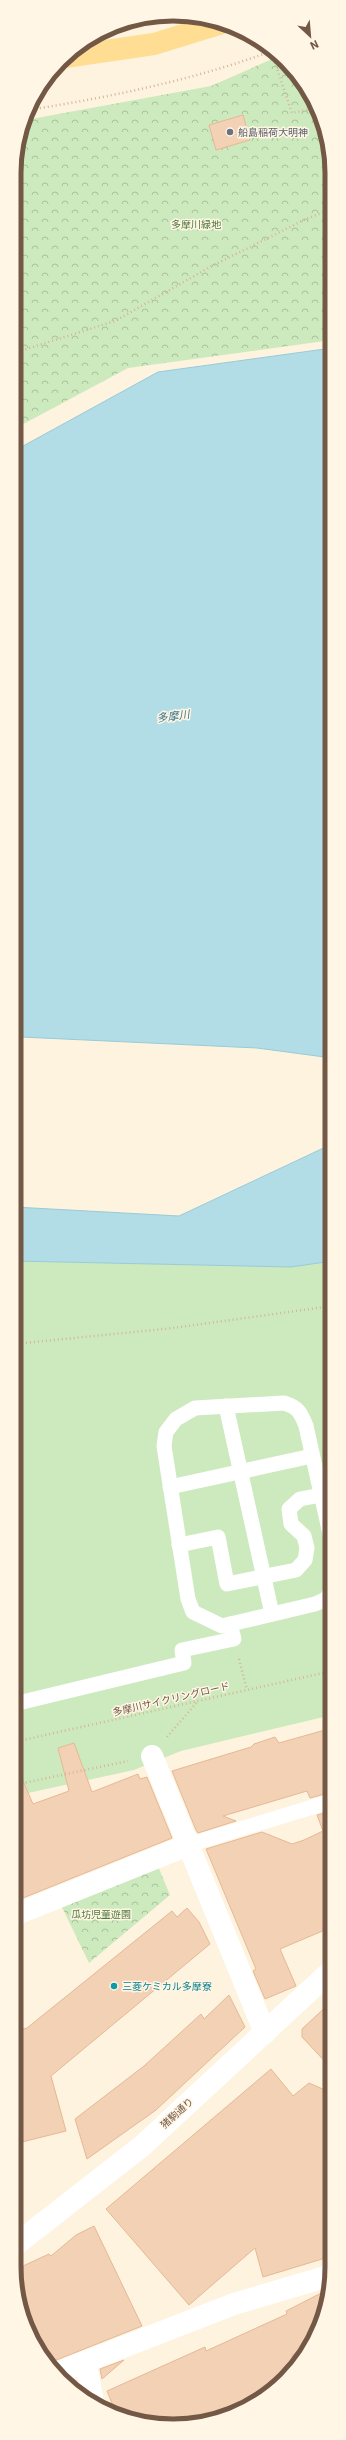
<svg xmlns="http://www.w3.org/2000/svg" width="346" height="2440" font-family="'IBM Plex Sans','Noto Sans JP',sans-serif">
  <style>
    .green { fill: #cceabd }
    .forest { fill: url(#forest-crowns) }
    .water { fill: #b2dce6; stroke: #98cbd8 }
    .building { fill: #f3d1b5; stroke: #e6b895 }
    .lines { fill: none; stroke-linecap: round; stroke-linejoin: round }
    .path { stroke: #d7b499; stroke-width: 2.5; stroke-dasharray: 1 3; stroke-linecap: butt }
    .service { stroke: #fff; stroke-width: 15 }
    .minor { stroke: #fff; stroke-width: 22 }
    .tertiary { stroke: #fff; stroke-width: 22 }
    .primary { stroke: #ffdd93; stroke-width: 22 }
    .worship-dot { fill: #6b7280; stroke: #fff6e5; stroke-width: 1.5 }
    .culture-dot { fill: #0f9aa8; stroke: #fff6e5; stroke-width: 1.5 }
    .labels { text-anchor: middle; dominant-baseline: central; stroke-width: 3; stroke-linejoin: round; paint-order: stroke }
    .worship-label { font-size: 10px; fill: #5b616d; stroke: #fff6e5; text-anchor: start }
    .park-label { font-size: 10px; fill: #4c793d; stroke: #fff6e5 }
    .street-label { font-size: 10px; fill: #735846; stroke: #fff6e5 }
    .culture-label { font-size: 10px; fill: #0d838f; stroke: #fff6e5; text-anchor: start }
    .water-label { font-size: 11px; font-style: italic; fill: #3f7888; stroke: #fff6e5 }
    .rim { fill: none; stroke: #735846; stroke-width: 5 }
  </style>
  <defs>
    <pattern id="forest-crowns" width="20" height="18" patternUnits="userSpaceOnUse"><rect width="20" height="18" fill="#cceabd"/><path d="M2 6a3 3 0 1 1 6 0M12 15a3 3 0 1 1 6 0" fill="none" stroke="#aac09b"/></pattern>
  </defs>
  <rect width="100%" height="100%" fill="#fdf3de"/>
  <polygon class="green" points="14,1261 291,1267 332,1261 332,1715 181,1751 134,1770 14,1796"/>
  <g class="forest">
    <polygon points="279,56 286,61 320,112 332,163 332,340 128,368 14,429 14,162 26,120 211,86"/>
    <polygon points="155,1859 170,1895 89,1963 58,1899"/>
  </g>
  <g class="water">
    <polygon points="332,348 332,1058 257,1048 21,1037 14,1034 14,451 158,372"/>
    <polygon points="332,1144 332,1261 291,1267 14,1261 14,1207 179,1216"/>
  </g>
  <g class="building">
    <polygon points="243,115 250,140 216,150 209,125"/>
    <polygon points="332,1728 332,1792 310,1798 307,1791 223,1816 236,1821 198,1833 196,1830 172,1771 251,1747 254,1744 275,1737 279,1743"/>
    <polygon points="74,1743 92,1792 138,1774 140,1779 147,1777 172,1838 18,1900 14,1891 14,1760 33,1804 69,1791 58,1748"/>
    <polygon points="332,1811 332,1927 280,1949 296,1986 265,1999 253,1971 256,1969 206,1849 262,1832 292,1844 304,1840 323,1831 317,1815"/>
    <polygon points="187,1908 199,1922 210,1944 51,2076 66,2131 14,2144 14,2032 27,2028 172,1911 177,1917"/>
    <polygon points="229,1995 245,2027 156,2110 87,2159 75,2119 144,2066 201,2014 204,2019"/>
    <polygon points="332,2001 332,2069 302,2037 302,2029"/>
    <polygon points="271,2069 293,2096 309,2083 332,2093 332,2256 263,2277 255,2248 189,2305 106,2209"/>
    <polygon points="94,2226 142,2326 49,2363 39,2347 41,2346 22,2305 15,2274 24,2269 23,2266 49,2254 51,2256 76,2235"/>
    <polygon points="329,2289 316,2337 309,2345 292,2355 296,2363 278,2386 224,2417 163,2426 116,2413 107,2391 205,2347 206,2351 287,2314 286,2311"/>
    <polygon points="124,2360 102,2379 100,2369"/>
  </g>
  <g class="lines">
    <g class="path">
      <polyline points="271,51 292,113 317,108"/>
      <path d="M28,110C111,97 193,80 272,51"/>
      <polyline points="14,353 115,321 210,267 306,219 332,209"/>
      <polyline points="14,1344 173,1328 332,1306"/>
      <polyline points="239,1659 247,1690"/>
      <polyline points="167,1737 198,1701"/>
      <polyline points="14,1742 332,1671"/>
      <polyline points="14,1785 128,1761"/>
    </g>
    <g class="service">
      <polyline points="226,1406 272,1614"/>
      <polyline points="170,1487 312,1456"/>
      <polyline points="179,1545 218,1537 227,1584 296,1570 305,1560 307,1548 304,1536 291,1524 289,1509 300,1499 321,1495"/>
      <path d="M332,1590L326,1599L315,1604L222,1626L193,1612L188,1599L164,1446L166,1432L176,1419L195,1408L284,1403C298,1407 301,1413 306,1426L332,1543"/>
      <polyline points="14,1704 184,1663 182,1650 234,1639 230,1624"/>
      <polyline points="188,1845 332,1801"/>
    </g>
    <g class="minor">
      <polyline points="152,1756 265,2033"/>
      <polyline points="14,1915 188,1845"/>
      <polyline points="86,2363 93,2403"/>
      <polyline points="56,2373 234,2304 332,2275"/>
    </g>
    <polyline class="tertiary" points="14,2246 142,2146 332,1970"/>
    <polyline class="primary" points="65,57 154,44 219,24"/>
  </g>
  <circle class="worship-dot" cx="230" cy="132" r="4"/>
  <circle class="culture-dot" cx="114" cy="1986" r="4"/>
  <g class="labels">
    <g class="worship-label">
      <text x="238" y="132">船島稲荷大明神</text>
    </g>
    <g class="park-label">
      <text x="196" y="224">多摩川緑地</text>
      <text x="101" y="1914">瓜坊児童遊園</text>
    </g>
    <g class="street-label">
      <text transform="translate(171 1699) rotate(-13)">多摩川サイクリングロード</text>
      <text transform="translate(177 2113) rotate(-42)">猪駒通り</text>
    </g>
    <g class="culture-label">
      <text x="122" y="1986">三菱ケミカル多摩寮</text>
    </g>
    <g class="water-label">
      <text transform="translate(173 716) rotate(-7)">多摩川</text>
    </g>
  </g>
  <path d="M0 0H346V2440H0ZM173 21H173A152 152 0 0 1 325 173V2267A152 152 0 0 1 173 2419H173A152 152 0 0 1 21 2267V173A152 152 0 0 1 173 21Z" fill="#fff6e5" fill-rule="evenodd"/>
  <path class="rim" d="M173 21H173A152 152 0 0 1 325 173V2267A152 152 0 0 1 173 2419H173A152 152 0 0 1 21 2267V173A152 152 0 0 1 173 21Z"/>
  <g transform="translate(310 36) rotate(154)" stroke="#fff6e5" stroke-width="3" paint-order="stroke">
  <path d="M0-3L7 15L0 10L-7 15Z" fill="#735846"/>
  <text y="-6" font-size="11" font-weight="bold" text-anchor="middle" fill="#735846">N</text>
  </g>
</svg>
